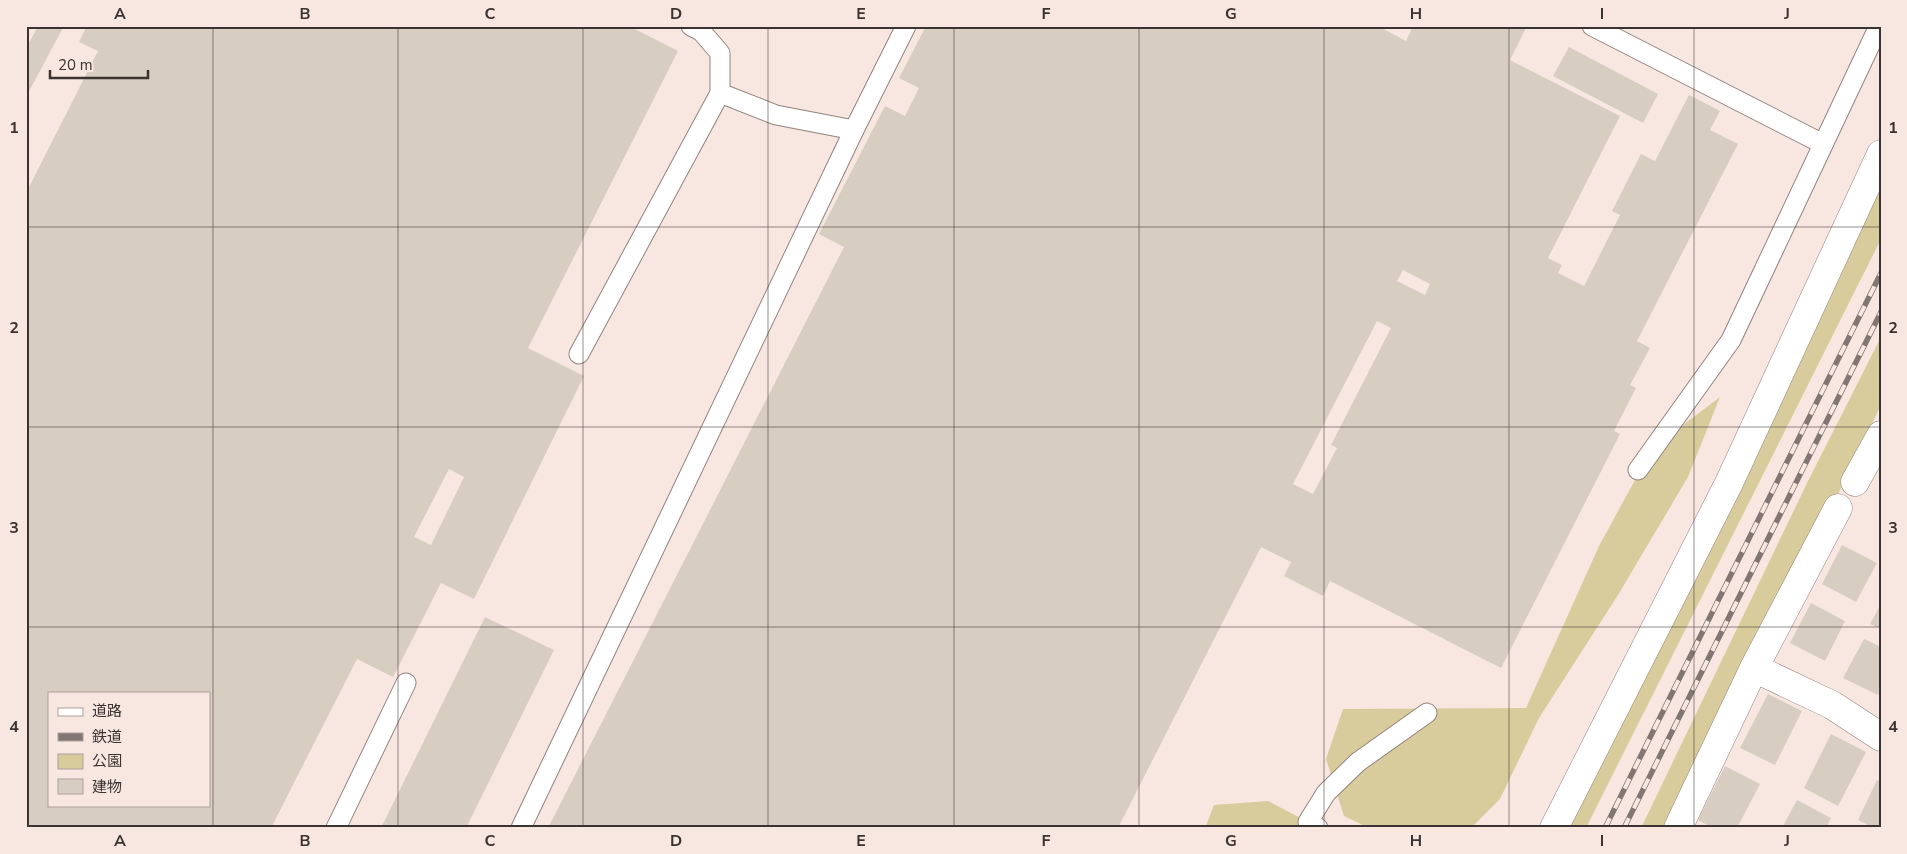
<svg xmlns="http://www.w3.org/2000/svg" width="1907" height="854" font-family="'Nunito Sans','Noto Sans JP',sans-serif">
  <style>
    .green { fill: #d9cc9c }
    .building { fill: #d8cdc1; fill-rule: evenodd }
    .lines { fill: none; stroke-linecap: round; stroke-linejoin: round }
    .service-casing { stroke: #92837d; stroke-width: 21 }
    .minor-casing { stroke: #92837d; stroke-width: 29 }
    .service { stroke: #fff; stroke-width: 19 }
    .minor { stroke: #fff; stroke-width: 28 }
    .rail-casing { stroke: #817672; stroke-width: 5.5 }
    .rail { stroke: #f8e7e1; stroke-width: 4; stroke-dasharray: 11; stroke-linecap: butt }
    .grid { fill: none; stroke: #3a3331; stroke-width: 1; stroke-opacity: 0.55 }
    .neatline { fill: none; stroke: #3a3331; stroke-width: 2 }
    .grid-label { font-size: 16px; text-anchor: middle; font-weight: bold; fill: #3a3331 }
  </style>
  <rect width="100%" height="100%" fill="#f8e7e1"/>
  <g class="green">
    <polygon points="1881,154 1881,239 1586,828 1554,828"/>
    <polygon points="1881,337 1881,405 1677,828 1641,828 1808,481"/>
    <polygon points="1720,397 1688,477 1618,595 1539,718 1500,799 1471,828 1369,828 1344,816 1326,759 1343,709 1526,708 1599,546 1647,458 1687,422"/>
    <polygon points="1268,801 1308,822 1312,828 1205,828 1214,805"/>
  </g>
  <g class="building">
    <polygon points="38,26 64,26 26,97 26,49"/>
    <path d="M87,26H629L678,51L528,348L584,376L474,599L441,583L393,677L357,659L271,828H26V193L98,51L79,42ZM449,469L464,477L431,545L414,537ZM49,693H209V805H49Z"/>
    <path d="M926,26H1378L1406,41L1413,26H1523L1526,28L1510,60L1620,116L1548,258L1562,265L1558,273L1584,286L1620,215L1612,211L1641,154L1655,161L1689,95L1720,111L1710,130L1738,144L1637,341L1650,348L1630,385L1636,388L1614,431L1620,434L1501,668L1330,581L1323,596L1284,576L1291,562L1261,547L1118,828H548L844,247L819,234L885,106L905,116L919,88L899,78ZM1403,270L1430,284L1425,295L1397,281ZM1377,321L1391,328L1331,445L1337,448L1313,494L1293,484Z"/>
    <polygon points="1569,47 1658,94 1643,123 1553,76"/>
    <polygon points="1842,545 1877,563 1856,602 1822,584"/>
    <polygon points="1811,603 1845,621 1825,661 1790,643"/>
    <polygon points="1881,604 1881,629 1870,624"/>
    <polygon points="485,617 554,650 466,828 381,828"/>
    <polygon points="1864,639 1881,647 1881,690 1878,695 1843,678"/>
    <polygon points="1768,694 1802,711 1775,765 1740,748"/>
    <polygon points="1831,734 1866,752 1838,806 1804,788"/>
    <polygon points="1725,766 1760,784 1737,828 1713,828 1698,820"/>
    <polygon points="1877,780 1881,782 1881,828 1874,828 1858,820"/>
    <polygon points="1797,800 1831,818 1826,828 1782,828"/>
  </g>
  <g class="lines">
    <g class="service-casing">
      <g id="service">
        <polyline points="1592,26 1823,144"/>
        <polyline points="720,93 776,115 854,130"/>
        <polyline points="579,354 720,93 720,53 701,31 691,26"/>
        <polyline points="1638,470 1731,340 1879,26"/>
        <polyline points="336,828 406,683"/>
        <polyline points="521,828 854,130 906,26"/>
        <polyline points="1318,828 1308,822 1326,793 1358,762 1427,713"/>
      </g>
    </g>
    <g class="minor-casing">
      <g id="minor">
        <polyline points="1855,482 1881,435"/>
        <polyline points="1754,668 1838,508"/>
        <polyline points="1554,828 1729,483 1881,154"/>
        <polyline points="1678,828 1754,668 1832,705 1881,737"/>
      </g>
    </g>
    <use href="#service" class="service"/>
    <use href="#minor" class="minor"/>
    <g class="rail-casing">
      <g id="rail">
        <polyline points="1605,828 1881,273"/>
        <polyline points="1624,828 1881,312"/>
      </g>
    </g>
    <use href="#rail" class="rail"/>
  </g>
  <path class="grid" d="M213,26V828M398,26V828M583,26V828M768,26V828M954,26V828M1139,26V828M1324,26V828M1509,26V828M1694,26V828M26,227H1881M26,427H1881M26,627H1881"/>
  <rect width="1907" height="854" fill="none" stroke="#f8e7e1" stroke-width="55"/>
  <rect x="48" y="692" width="162" height="115" fill="#f8e7e1" stroke="#ac9f9b"/>
  <rect x="58" y="708" width="25" height="8" fill="#ffffff" stroke="#ac9f9b"/>
  <text x="92" y="716" font-size="15" fill="#3a3331">道路</text>
  <rect x="58" y="733" width="25" height="8" fill="#817672" stroke="#ac9f9b"/>
  <text x="92" y="742" font-size="15" fill="#3a3331">鉄道</text>
  <rect x="58" y="754" width="25" height="15" fill="#d9cc9c" stroke="#ac9f9b"/>
  <text x="92" y="766" font-size="15" fill="#3a3331">公園</text>
  <rect x="58" y="779" width="25" height="15" fill="#d8cdc1" stroke="#ac9f9b"/>
  <text x="92" y="792" font-size="15" fill="#3a3331">建物</text>
  <path d="M50 70v8h98v-8" fill="none" stroke="#3a3331" stroke-width="2.5"/>
  <text x="58" y="70" font-size="15" fill="#3a3331" stroke="#f8e7e1" stroke-width="4" paint-order="stroke">20 m</text>
  <rect x="28" y="28" width="1852" height="798" class="neatline"/>
  <g class="grid-label">
    <text x="120" y="19">A</text>
    <text x="305" y="19">B</text>
    <text x="490" y="19">C</text>
    <text x="676" y="19">D</text>
    <text x="861" y="19">E</text>
    <text x="1046" y="19">F</text>
    <text x="1231" y="19">G</text>
    <text x="1416" y="19">H</text>
    <text x="1602" y="19">I</text>
    <text x="1787" y="19">J</text>
    <text x="14" y="133">1</text>
    <text x="1893" y="133">1</text>
    <text x="14" y="333">2</text>
    <text x="1893" y="333">2</text>
    <text x="14" y="533">3</text>
    <text x="1893" y="533">3</text>
    <text x="14" y="732">4</text>
    <text x="1893" y="732">4</text>
    <text x="120" y="846">A</text>
    <text x="305" y="846">B</text>
    <text x="490" y="846">C</text>
    <text x="676" y="846">D</text>
    <text x="861" y="846">E</text>
    <text x="1046" y="846">F</text>
    <text x="1231" y="846">G</text>
    <text x="1416" y="846">H</text>
    <text x="1602" y="846">I</text>
    <text x="1787" y="846">J</text>
  </g>
</svg>
